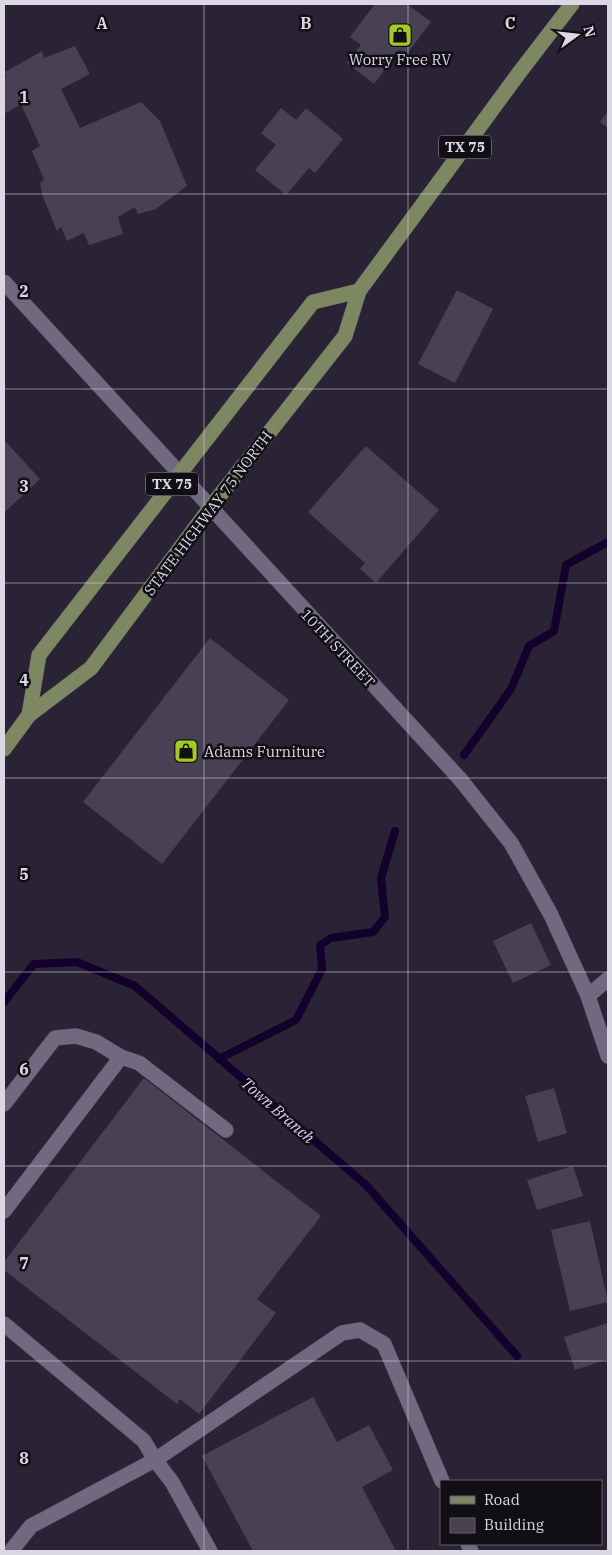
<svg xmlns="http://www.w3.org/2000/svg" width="612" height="1555" font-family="'IBM Plex Serif',serif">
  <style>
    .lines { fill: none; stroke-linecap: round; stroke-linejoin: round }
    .stream { stroke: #14002c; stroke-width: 8 }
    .building { fill: #484154 }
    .minor-casing { stroke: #433d4c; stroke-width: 16 }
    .major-casing { stroke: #433d4c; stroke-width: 16 }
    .minor { stroke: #71697f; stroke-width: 15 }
    .major { stroke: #7d8863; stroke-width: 15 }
    .grid { fill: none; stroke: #dbd7e3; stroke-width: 1; stroke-opacity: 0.55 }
    .labels { text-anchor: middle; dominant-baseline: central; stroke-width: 5; stroke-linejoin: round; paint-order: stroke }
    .shield { fill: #110e16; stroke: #9e9ba6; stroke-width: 1 }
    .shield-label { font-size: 14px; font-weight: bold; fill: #dbd7e3 }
    .poi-label { font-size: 15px; fill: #dbd7e3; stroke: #110e16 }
    .street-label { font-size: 15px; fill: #dbd7e3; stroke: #110e16 }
    .water-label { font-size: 16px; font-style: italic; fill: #d9caf5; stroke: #110e16 }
    .grid-label { font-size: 16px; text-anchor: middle; font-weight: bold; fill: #dbd7e3; stroke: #110e16; stroke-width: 5; stroke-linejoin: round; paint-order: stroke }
  </style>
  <rect width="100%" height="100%" fill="#2a2335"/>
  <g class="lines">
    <g class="stream">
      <polyline points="464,755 511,689 529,646 554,631 566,565 608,542"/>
      <polyline points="4,1002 34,964 77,962 135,986 366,1185 517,1356"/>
      <polyline points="219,1059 296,1020 322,969 320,945 331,938 373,932 385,917 381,878 395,831"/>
    </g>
  </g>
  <g class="building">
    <polygon points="375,4 407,4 431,22 406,55 399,50 374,84 347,63 361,45 350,37"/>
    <polygon points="75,46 90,74 61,89 80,128 141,102 160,121 187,186 156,209 138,214 135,207 118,217 123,234 89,245 84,233 67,241 61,227 57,231 43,197 40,183 44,180 32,151 40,146 21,104 4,114 4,78 6,77 5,72 42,51 44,58"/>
    <polygon points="281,108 296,120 306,108 343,139 315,173 309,168 286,195 255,170 276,145 261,133"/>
    <polygon points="608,111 608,128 600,122"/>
    <polygon points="457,290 493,309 455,383 418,364"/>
    <polygon points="4,440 40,479 4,513"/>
    <polygon points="366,446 439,510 376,583 360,569 365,563 308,512"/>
    <polygon points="210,638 289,700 162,864 83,802"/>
    <polygon points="531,923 551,965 513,983 493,941"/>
    <polygon points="144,1078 321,1216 257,1299 276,1313 199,1414 180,1399 177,1404 4,1270 4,1262"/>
    <polygon points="554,1088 567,1133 538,1142 525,1096"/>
    <polygon points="573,1166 583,1196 537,1210 527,1180"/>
    <polygon points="590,1221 608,1302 570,1311 551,1230"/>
    <polygon points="608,1323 608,1359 575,1370 564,1337"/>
    <polygon points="313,1397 337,1442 369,1425 393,1470 362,1487 396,1551 253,1551 202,1456"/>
  </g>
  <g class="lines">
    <g class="minor-casing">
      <g id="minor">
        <polyline points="4,282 460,779 511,843 551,915 588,996 608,1056"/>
        <polyline points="588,996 608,979"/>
        <polyline points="121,1057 139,1063 226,1130"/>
        <polyline points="4,1104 55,1038 76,1036 96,1042 121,1057 4,1211"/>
        <polyline points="4,1324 144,1441 155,1460 172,1482 210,1551"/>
        <polyline points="468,1544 471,1551"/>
        <polyline points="11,1551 31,1526 155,1460 342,1333 360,1330 384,1344 442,1481"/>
      </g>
    </g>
    <g class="major-casing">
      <g id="major">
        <polyline points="29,715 39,655 313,302 359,291"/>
        <polyline points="4,749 29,715 91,668 210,508 345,336 359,291 519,73 572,4"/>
      </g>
    </g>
    <use href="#minor" class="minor"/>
    <use href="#major" class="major"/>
  </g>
  <path class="grid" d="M204,4V1551M408,4V1551M4,194H608M4,389H608M4,583H608M4,778H608M4,972H608M4,1166H608M4,1361H608"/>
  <defs>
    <g id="shop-square" transform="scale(1.25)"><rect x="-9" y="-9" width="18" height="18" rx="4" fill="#a2c928" stroke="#110e16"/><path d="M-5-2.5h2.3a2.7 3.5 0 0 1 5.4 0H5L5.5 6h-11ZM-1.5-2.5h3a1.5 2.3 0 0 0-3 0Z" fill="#111"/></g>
  </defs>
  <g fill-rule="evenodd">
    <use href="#shop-square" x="400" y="35"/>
    <use href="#shop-square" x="186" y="751"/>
  </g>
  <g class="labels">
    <g class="shield">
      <rect x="439" y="135.5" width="52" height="23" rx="4"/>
      <rect x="146" y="472.5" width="52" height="23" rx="4"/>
    </g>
    <g class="shield-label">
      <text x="465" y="147">TX 75</text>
      <text x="172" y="484">TX 75</text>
    </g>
    <g class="poi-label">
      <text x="400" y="59">Worry Free RV</text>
      <text x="204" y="751" text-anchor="start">Adams Furniture</text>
    </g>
    <g class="street-label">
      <text transform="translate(208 513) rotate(-53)">STATE HIGHWAY 75 NORTH</text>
      <text transform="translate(338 648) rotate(47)">10TH STREET</text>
    </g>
    <g class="water-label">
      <text transform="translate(278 1110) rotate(41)">Town Branch</text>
    </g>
  </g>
  <g class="grid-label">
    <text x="102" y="29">A</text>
    <text x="306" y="29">B</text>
    <text x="510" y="29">C</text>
    <text x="24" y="103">1</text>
    <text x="24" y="297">2</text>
    <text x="24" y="492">3</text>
    <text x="24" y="686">4</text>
    <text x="24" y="880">5</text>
    <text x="24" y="1075">6</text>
    <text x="24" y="1269">7</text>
    <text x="24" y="1464">8</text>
  </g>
  <rect width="612" height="1555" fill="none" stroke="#dbd7e3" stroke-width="10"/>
  <rect x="440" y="1480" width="162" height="65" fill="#110e16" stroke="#625e68"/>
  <rect x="450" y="1496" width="25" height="8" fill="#7d8863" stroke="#625e68"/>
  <text x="484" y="1505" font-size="15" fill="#dbd7e3">Road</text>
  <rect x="450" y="1518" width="25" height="15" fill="#484154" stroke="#625e68"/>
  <text x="484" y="1530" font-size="15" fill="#dbd7e3">Building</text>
  <g transform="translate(577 35) rotate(75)" stroke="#110e16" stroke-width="4" paint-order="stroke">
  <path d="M0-4L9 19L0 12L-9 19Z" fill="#dbd7e3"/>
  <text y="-8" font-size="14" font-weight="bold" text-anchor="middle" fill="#dbd7e3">N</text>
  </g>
</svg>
